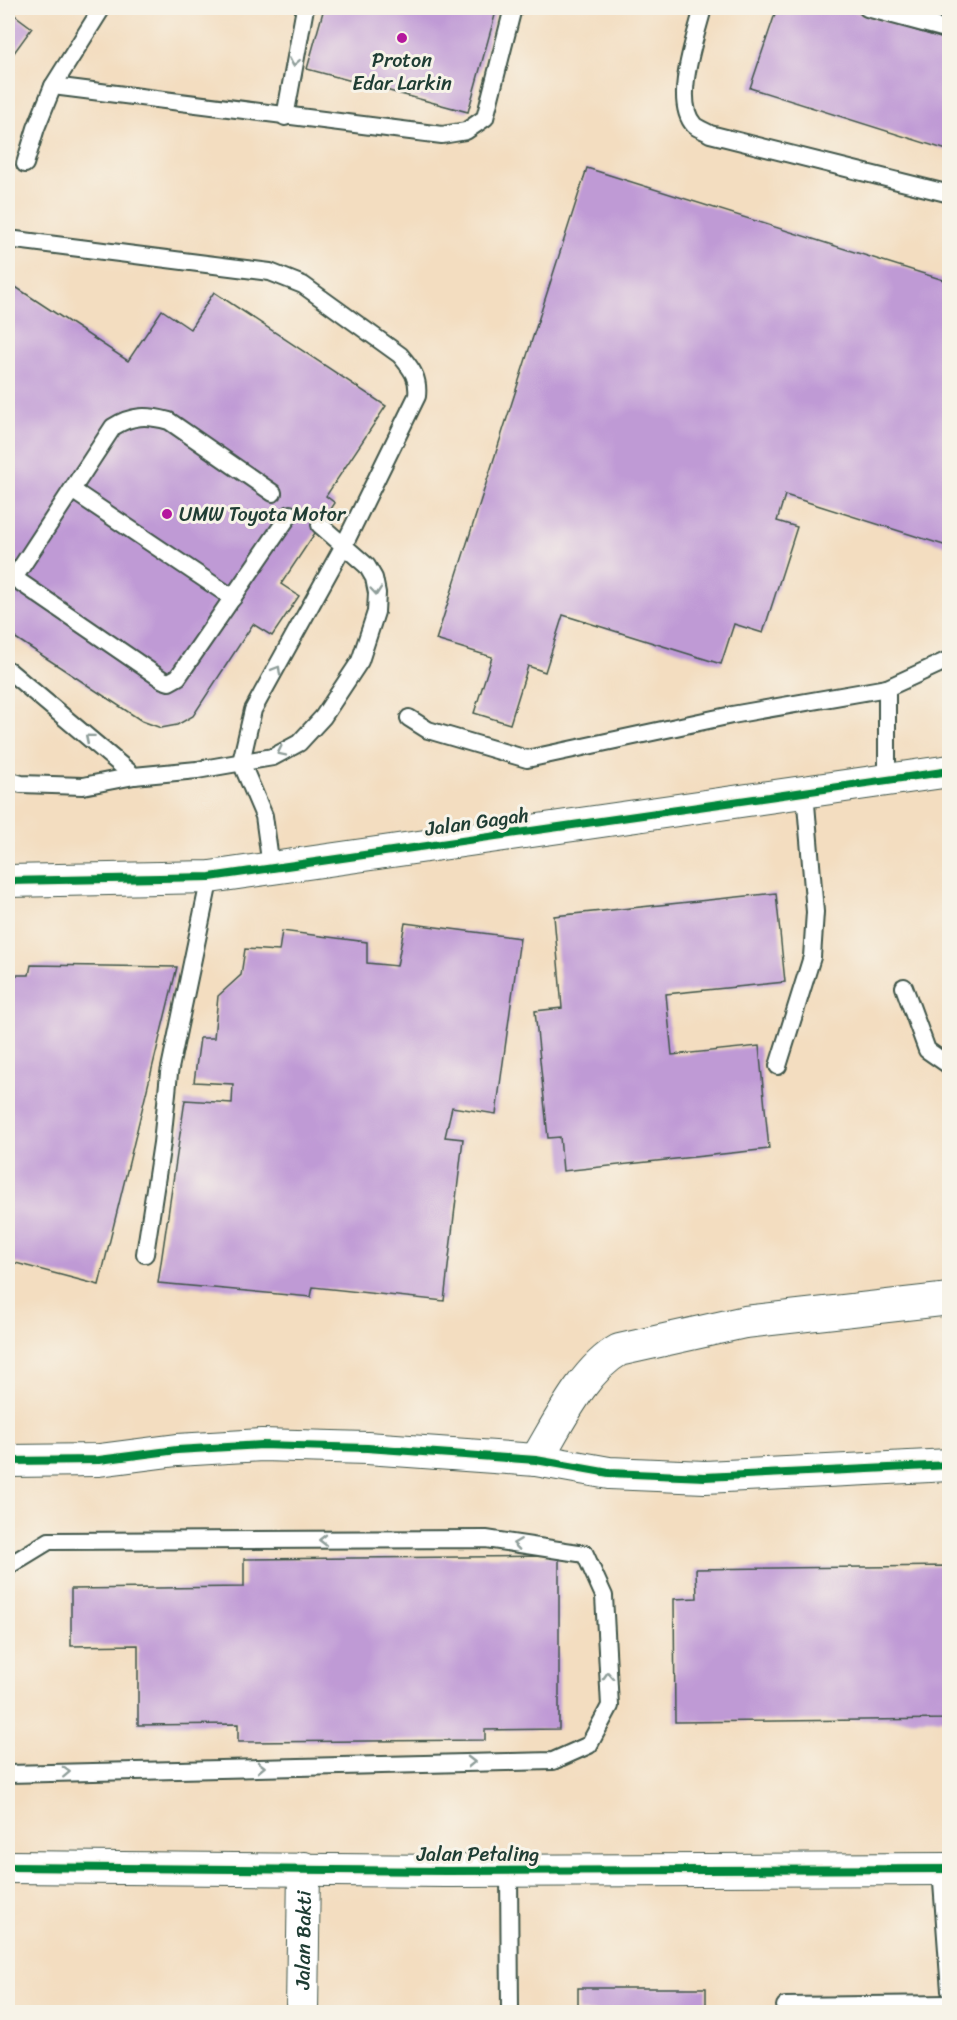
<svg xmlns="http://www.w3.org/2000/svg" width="957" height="2020" font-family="Sriracha,sans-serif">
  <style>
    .building { fill: #bf9ad5 }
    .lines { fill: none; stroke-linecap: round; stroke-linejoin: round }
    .lane-casing { stroke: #3f5549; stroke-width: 20 }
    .street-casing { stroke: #3f5549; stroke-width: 34 }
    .lane { stroke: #fff; stroke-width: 16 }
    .street { stroke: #fff; stroke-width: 32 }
    .cycleway-casing { stroke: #f7f3e8; stroke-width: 11 }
    .cycleway { stroke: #00873e; stroke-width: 8 }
    .oneway { stroke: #8f9e9a }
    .poi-dot { fill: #b5179e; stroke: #f7f3e8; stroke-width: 2 }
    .labels { text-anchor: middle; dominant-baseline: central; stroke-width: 6; stroke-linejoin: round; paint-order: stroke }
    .poi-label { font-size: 20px; fill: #1f3d34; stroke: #f7f3e8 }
    .street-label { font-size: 20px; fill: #1f3d34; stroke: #f7f3e8 }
  </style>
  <rect width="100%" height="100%" fill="#f7f3e8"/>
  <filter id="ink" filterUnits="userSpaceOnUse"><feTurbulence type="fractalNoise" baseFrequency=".0167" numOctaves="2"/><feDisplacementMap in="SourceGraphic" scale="12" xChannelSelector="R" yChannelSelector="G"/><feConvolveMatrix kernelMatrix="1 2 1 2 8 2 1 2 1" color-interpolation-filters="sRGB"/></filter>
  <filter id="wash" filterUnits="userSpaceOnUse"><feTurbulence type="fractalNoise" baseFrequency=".008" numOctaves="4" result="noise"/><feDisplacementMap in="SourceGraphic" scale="24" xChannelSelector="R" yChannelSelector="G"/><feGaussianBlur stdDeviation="1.35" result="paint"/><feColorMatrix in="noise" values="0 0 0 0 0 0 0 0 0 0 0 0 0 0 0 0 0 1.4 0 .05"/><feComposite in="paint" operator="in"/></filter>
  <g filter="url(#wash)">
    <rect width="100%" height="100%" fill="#f3ddc0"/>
    <g id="blocks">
      <g class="building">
        <polygon points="324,8 497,8 468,112 307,69"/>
        <polygon points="777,8 844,8 950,41 950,151 750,88"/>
        <polygon points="8,10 32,28 8,61"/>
        <polygon points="587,168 950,282 950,547 785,495 777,521 797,527 763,633 734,624 721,664 563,615 545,672 528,666 510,724 474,713 492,657 436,640"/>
        <polygon points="8,282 128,361 162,310 190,329 214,292 386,406 326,496 335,503 281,584 299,596 272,636 253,624 193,716 177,725 161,728 142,721 8,633"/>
        <polygon points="776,893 785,982 666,994 672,1055 759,1046 769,1149 563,1171 560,1137 548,1138 535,1011 562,1008 554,916"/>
        <polygon points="405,923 520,938 496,1114 452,1107 445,1137 463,1139 444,1301 313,1287 311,1297 158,1283 185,1100 232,1103 233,1084 194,1082 200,1038 214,1038 218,996 241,975 245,949 279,951 282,931 367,942 367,963 397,966"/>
        <polygon points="31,965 177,967 99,1285 8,1261 8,975 29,975"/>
        <polygon points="559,1556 559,1729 485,1730 485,1740 238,1742 238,1724 138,1725 138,1645 71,1646 71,1589 244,1587 244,1559"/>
        <polygon points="950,1566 950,1719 675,1722 674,1599 697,1598 696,1569"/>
        <rect x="578" y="1988" width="128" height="24"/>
      </g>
    </g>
  </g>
  <g filter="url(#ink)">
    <use href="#blocks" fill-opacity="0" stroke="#3f5549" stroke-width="1.5"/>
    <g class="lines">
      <g class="lane-casing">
        <g id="lane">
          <path d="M703,8C696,36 672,101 694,125C698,129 706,131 710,134L950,194"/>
          <polyline points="867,8 942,28"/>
          <polyline points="53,86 442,135 466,131 485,118 513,8"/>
          <polyline points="285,117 305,8"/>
          <polyline points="25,164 36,128 53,86 102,8"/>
          <path d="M8,239L270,272L303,285L400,355C412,369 419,378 417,396L344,545L253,710L241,762L264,816L271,867"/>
          <polyline points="72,490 233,598"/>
          <path d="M273,493L169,421C147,415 132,415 113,427L16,575L17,580L163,680L169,682L178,677L290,514"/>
          <polyline points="8,670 134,776"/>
          <polyline points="409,718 428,730 527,759 732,715 887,688"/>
          <polyline points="8,780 21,784 83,786 134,776 197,770 273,757 299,743 323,717 360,661 376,612 377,593 374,578 367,566 320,525"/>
          <polyline points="887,780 887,688 950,659"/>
          <polyline points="904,987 927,1050 950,1066"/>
          <polyline points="778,1066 812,957 815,912 805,792"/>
          <polyline points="145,1254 162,1143 169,1073 210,877"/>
          <polyline points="8,1566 49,1541 486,1539 585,1554 604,1596 610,1706 589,1745 553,1761 8,1774"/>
          <polyline points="941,1869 950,1991"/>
          <polyline points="509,1870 510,2012"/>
          <polyline points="785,2006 950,2004"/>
        </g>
      </g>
      <g class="street-casing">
        <g id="street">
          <polyline points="8,881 210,877 950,771"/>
          <path d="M536,1460C558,1424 583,1370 619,1350L745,1322L950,1299"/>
          <polyline points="8,1461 99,1460 177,1450 262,1445 367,1448 536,1460 609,1473 705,1477 950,1465"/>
          <polyline points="8,1867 446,1871 950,1869"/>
          <path id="s1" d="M302,2012L304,1868"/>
        </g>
      </g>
      <use href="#lane" class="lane"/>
      <use href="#street" class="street"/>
      <g class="cycleway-casing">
        <g id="cycleway">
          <polyline points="8,881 210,877 950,771"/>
          <polyline points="8,1461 99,1460 177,1450 262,1445 367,1448 536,1460 609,1473 705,1477 950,1465"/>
          <polyline points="8,1867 446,1871 950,1869"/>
        </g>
      </g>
      <use href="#cycleway" class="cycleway"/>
    </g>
    <defs><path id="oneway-chevron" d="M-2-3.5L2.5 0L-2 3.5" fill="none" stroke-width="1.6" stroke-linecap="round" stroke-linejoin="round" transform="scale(1.5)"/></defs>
    <g class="oneway">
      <use href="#oneway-chevron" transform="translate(294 62) rotate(101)"/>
      <use href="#oneway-chevron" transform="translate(376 591) rotate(85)"/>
      <use href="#oneway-chevron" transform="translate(277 670) rotate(-60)"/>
      <use href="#oneway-chevron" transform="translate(89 738) rotate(-140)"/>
      <use href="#oneway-chevron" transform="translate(281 752) rotate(154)"/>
      <use href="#oneway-chevron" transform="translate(323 1540) rotate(180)"/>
      <use href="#oneway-chevron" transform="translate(517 1544) rotate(-172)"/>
      <use href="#oneway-chevron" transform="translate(608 1676) rotate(-93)"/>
      <use href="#oneway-chevron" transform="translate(471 1762) rotate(-1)"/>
      <use href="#oneway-chevron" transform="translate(261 1767) rotate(-1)"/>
      <use href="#oneway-chevron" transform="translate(66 1772) rotate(-2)"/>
    </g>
  </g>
  <g class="poi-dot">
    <circle cx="402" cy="38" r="6"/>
    <circle cx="167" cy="514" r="6"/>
  </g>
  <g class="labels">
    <g class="poi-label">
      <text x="402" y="60">Proton<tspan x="402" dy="23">Edar Larkin</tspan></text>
      <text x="179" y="514" text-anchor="start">UMW Toyota Motor</text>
    </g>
    <g class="street-label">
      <text transform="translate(477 822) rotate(-8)">Jalan Gagah</text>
      <text x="478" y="1854">Jalan Petaling</text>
      <text stroke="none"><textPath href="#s1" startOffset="72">Jalan Bakti</textPath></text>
    </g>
  </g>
  <rect width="957" height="2020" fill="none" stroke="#f7f3e8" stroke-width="30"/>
</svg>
